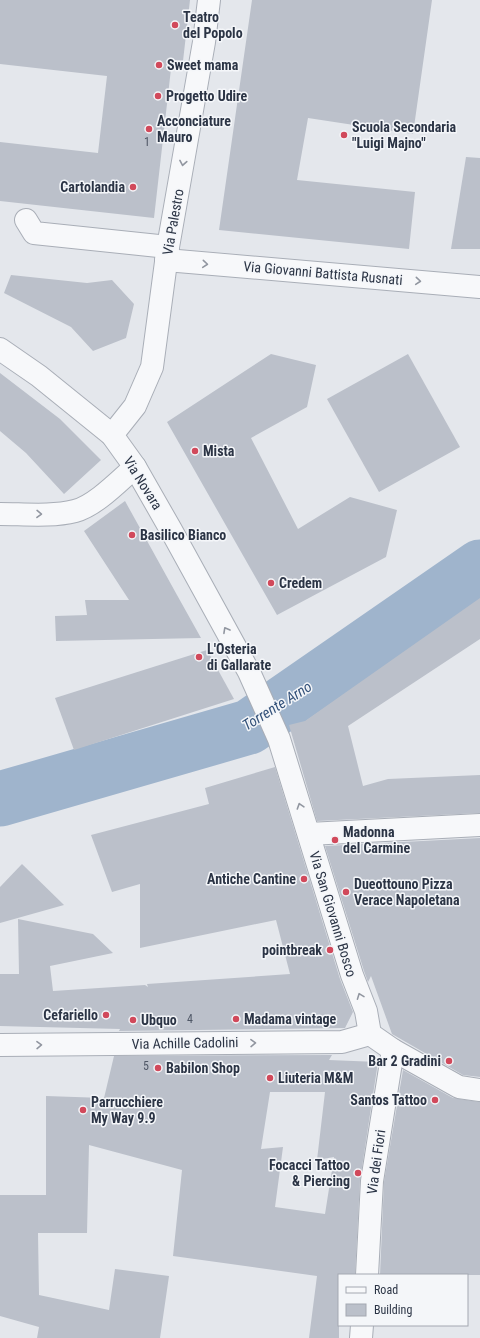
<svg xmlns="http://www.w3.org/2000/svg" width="480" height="1338" font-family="'Roboto Condensed',sans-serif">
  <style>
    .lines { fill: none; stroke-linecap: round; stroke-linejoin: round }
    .river { stroke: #9fb4cc; stroke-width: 55 }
    .building { fill: #bbc0ca; fill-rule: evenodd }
    .minor-casing { stroke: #a9aeb7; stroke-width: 24 }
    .minor { stroke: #f7f8fa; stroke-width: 22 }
    .oneway { stroke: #9196a0 }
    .poi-dot { fill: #d1495b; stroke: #f4f6f9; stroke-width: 1.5 }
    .labels { text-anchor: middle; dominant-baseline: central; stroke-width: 3; stroke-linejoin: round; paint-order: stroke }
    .number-label { font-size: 12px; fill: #4f5766 }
    .poi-label { font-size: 14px; font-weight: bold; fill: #2b3445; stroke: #f4f6f9; text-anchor: start }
    .street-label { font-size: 14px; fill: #2b3445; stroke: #f4f6f9 }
    .water-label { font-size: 15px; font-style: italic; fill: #34527a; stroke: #f4f6f9 }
  </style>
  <rect width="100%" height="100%" fill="#e4e7ec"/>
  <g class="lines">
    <polyline class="river" points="0,799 249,727 480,567"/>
  </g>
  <g class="building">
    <polygon points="0,0 190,0 183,61 172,60 154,218 0,201 0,142 98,153 107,76 0,64"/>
    <polygon points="252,0 432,0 413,134 308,118 297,180 415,192 409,249 219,230"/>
    <polygon points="466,157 480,158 480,249 451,249"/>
    <polygon points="11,275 87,283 112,280 134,304 126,338 93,351 71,327 4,293"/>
    <polygon points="271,354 316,365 307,407 251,438 298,529 350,497 397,510 386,557 277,615 167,422"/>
    <polygon points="408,354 460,447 379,492 327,399"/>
    <polygon points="0,373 60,419 101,460 64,494 26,453 0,431"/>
    <polygon points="125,501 177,595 201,638 56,641 55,616 87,615 85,600 129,600 84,531"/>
    <polygon points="480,598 480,639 348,726 363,786 388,779 480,775 480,813 317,821 289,725 305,721"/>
    <polygon points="207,650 234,699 74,750 55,698"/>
    <polygon points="275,767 340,979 353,1012 345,1028 119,1031 120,1029 0,1026 0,974 19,974 18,919 93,934 113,953 50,966 53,991 145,985 148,987 147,984 290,974 276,920 140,948 140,884 112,892 91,835 209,804 205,788"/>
    <polygon points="480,838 480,1077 463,1075 392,1034 371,976 368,982 364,971 325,846"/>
    <polygon points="22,864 64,905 0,923 0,887"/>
    <path d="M332,1055L329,1060L378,1062L360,1180L355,1275H339V1338H309L317,1276L173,1256L182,1170L89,1145L87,1233H38L39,1295L109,1310L115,1269L169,1276L160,1338H37L39,1327L0,1316V1195H46V1096L104,1098L114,1056ZM270,1092H325L317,1160L334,1157L325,1214L275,1207L283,1147L261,1149Z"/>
    <polygon points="403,1070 453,1098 480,1102 480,1275 380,1275 384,1182"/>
  </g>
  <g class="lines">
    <g class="minor-casing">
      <g id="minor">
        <polyline points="26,220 34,233 168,247"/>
        <polyline points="166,260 480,287"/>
        <polyline points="0,349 39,376 112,435 135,467 171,530 249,672 279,739 352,975 366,1011 370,1034 393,1050 459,1087 480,1090"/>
        <polyline points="112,435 135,406 152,367 168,247 204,42 209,0"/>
        <path d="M0,514C24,514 51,517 75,511C95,506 119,481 135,467"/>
        <polyline points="309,834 480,825"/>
        <polyline points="0,1045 342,1042 370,1034"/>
        <polyline points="367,1275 372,1181 393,1050"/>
        <polyline points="361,1338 362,1325"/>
      </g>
    </g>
    <use href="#minor" class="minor"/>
  </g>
  <defs><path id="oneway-chevron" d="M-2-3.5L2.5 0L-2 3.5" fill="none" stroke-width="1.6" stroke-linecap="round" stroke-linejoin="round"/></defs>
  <g class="oneway">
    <use href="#oneway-chevron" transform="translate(183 163) rotate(100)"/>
    <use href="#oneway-chevron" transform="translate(205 264) rotate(5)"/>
    <use href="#oneway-chevron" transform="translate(418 281) rotate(5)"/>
    <use href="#oneway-chevron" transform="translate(39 514) rotate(1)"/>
    <use href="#oneway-chevron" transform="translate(226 630) rotate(-119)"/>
    <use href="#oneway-chevron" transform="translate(300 806) rotate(-108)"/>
    <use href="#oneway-chevron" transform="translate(360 996) rotate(-111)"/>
    <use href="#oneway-chevron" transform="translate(253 1043) rotate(-1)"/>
    <use href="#oneway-chevron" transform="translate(39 1045) rotate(-1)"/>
  </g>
  <g class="poi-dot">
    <circle cx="175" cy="25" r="4"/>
    <circle cx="159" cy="65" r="4"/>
    <circle cx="158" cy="96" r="4"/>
    <circle cx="149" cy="129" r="4"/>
    <circle cx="344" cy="135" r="4"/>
    <circle cx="133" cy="187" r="4"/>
    <circle cx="195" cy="451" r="4"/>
    <circle cx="132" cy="535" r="4"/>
    <circle cx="271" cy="583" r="4"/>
    <circle cx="199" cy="657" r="4"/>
    <circle cx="335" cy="840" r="4"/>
    <circle cx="304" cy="879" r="4"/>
    <circle cx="346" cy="892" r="4"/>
    <circle cx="330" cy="950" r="4"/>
    <circle cx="106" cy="1015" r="4"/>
    <circle cx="236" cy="1019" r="4"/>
    <circle cx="133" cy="1020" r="4"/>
    <circle cx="449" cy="1061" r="4"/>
    <circle cx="158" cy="1068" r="4"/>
    <circle cx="270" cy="1078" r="4"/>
    <circle cx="435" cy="1100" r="4"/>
    <circle cx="83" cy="1110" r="4"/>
    <circle cx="358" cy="1173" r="4"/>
  </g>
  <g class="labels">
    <g class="number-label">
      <text x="147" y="142">1</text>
      <text x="190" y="1019">4</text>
      <text x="146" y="1066">5</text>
    </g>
    <g class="poi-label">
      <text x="183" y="17">Teatro<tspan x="183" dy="16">del Popolo</tspan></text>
      <text x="167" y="65">Sweet mama</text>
      <text x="166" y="96">Progetto Udire</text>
      <text x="157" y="121">Acconciature<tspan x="157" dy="16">Mauro</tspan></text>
      <text x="352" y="127">Scuola Secondaria<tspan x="352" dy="16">"Luigi Majno"</tspan></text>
      <text x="125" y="187" text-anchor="end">Cartolandia</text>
      <text x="203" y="451">Mista</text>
      <text x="140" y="535">Basilico Bianco</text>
      <text x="279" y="583">Credem</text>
      <text x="207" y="649">L'Osteria<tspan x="207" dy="16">di Gallarate</tspan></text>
      <text x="343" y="832">Madonna<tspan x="343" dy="16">del Carmine</tspan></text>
      <text x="296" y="879" text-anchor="end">Antiche Cantine</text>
      <text x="354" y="884">Dueottouno Pizza<tspan x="354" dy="16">Verace Napoletana</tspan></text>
      <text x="322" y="950" text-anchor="end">pointbreak</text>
      <text x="98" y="1015" text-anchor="end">Cefariello</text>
      <text x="244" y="1019">Madama vintage</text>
      <text x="141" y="1020">Ubquo</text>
      <text x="441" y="1061" text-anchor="end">Bar 2 Gradini</text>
      <text x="166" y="1068">Babilon Shop</text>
      <text x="278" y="1078">Liuteria M&amp;M</text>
      <text x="427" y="1100" text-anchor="end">Santos Tattoo</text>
      <text x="91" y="1102">Parrucchiere<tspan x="91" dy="16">My Way 9.9</tspan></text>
      <text x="350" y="1165" text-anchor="end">Focacci Tattoo<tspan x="350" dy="16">&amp; Piercing</tspan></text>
    </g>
    <g class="street-label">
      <text transform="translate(173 222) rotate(-80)">Via Palestro</text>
      <text transform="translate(323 273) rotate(5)">Via Giovanni Battista Rusnati</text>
      <text transform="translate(143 483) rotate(58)">Via Novara</text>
      <text transform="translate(333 914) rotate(73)">Via San Giovanni Bosco</text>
      <text transform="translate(185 1043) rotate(-1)">Via Achille Cadolini</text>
      <text transform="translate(376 1162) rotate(-82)">Via dei Fiori</text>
    </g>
    <g class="water-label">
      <text transform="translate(277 706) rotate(-32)">Torrente Arno</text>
    </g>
  </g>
  <rect x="338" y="1274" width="130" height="52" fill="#f4f6f9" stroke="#a4a8b1"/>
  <rect x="346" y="1287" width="20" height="6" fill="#f7f8fa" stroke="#a4a8b1"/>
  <text x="374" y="1294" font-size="12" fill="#2b3445">Road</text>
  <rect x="346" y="1304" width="20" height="12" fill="#bbc0ca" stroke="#a4a8b1"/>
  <text x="374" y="1314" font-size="12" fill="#2b3445">Building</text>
</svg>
